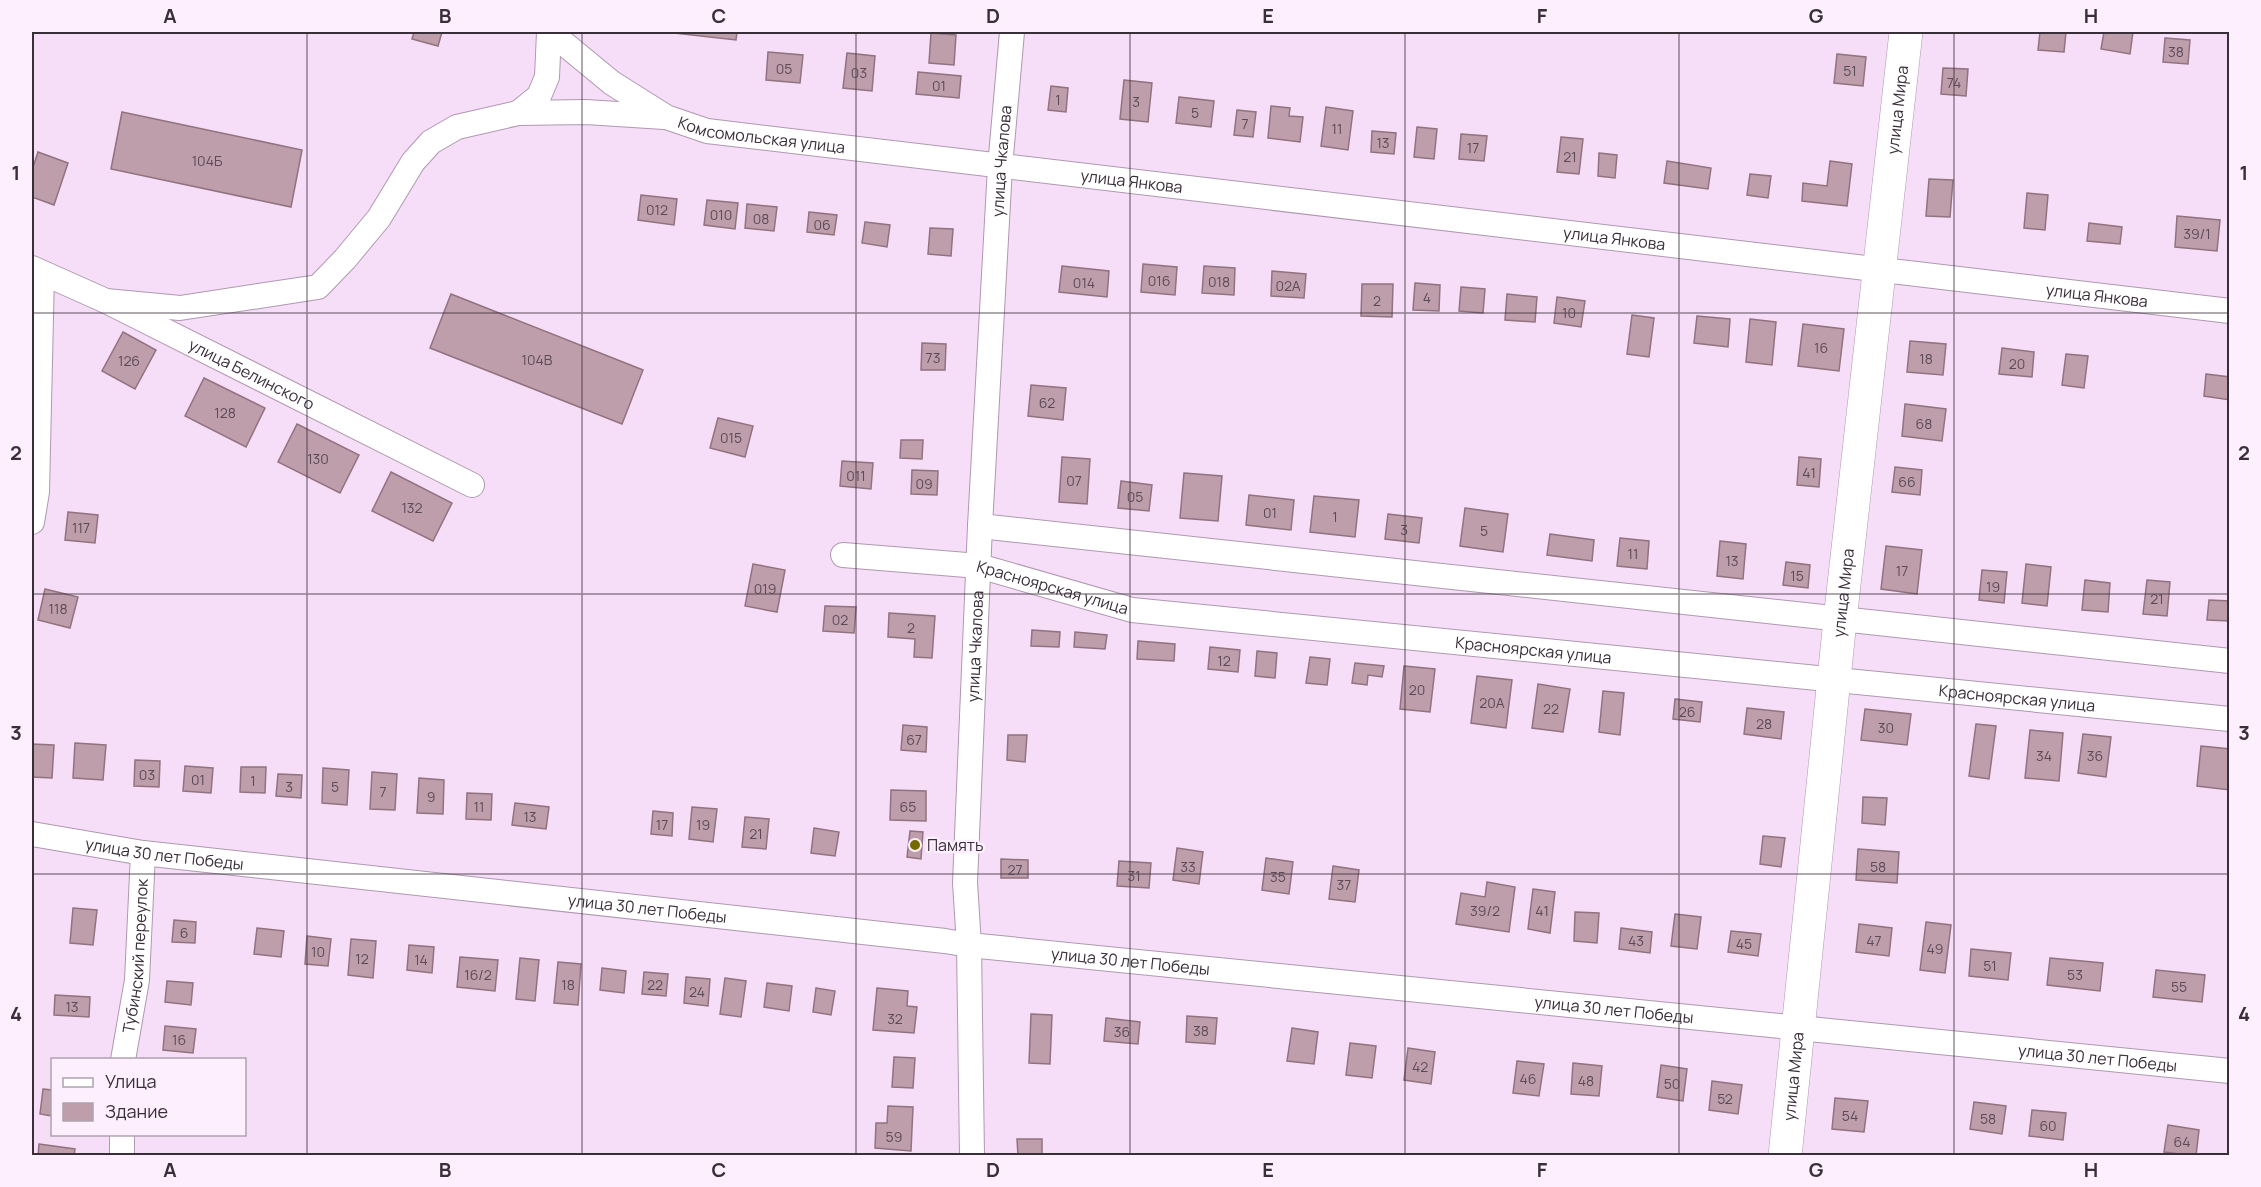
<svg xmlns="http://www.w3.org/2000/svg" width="2261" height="1187" font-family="Manrope,sans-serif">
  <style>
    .building { fill: #bf9eab; stroke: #91727f; stroke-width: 1.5 }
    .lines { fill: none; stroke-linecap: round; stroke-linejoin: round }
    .minor-casing { stroke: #af98b0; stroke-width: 26 }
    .secondary-casing { stroke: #af98b0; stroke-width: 34 }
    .minor { stroke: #fff; stroke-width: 24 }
    .secondary { stroke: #fff; stroke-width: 33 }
    .grid { fill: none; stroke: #392f39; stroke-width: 1.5; stroke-opacity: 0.55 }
    .poi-dot { fill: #766900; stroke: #feeffe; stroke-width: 2 }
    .labels { text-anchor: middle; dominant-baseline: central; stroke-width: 4.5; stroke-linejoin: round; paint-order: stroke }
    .number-label { font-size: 14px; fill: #5a4b56 }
    .street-label { font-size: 16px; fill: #392f39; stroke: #feeffe }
    .poi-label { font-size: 16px; fill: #392f39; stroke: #feeffe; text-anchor: start }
    .neatline { fill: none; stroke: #392f39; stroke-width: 2 }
    .grid-label { font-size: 20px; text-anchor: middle; font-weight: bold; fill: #392f39 }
  </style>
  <rect width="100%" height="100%" fill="#f6def8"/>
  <g class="building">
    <polygon points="414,32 442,32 438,46 412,39"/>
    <polygon points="665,32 737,32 736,40"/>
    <polygon points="2040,32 2066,32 2064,52 2038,50"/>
    <polygon points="2104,32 2133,32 2130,54 2101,49"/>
    <polygon points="931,33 956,35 954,65 929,63"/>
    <polygon points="2165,38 2190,40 2188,64 2163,62"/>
    <polygon points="768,52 803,55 800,83 766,80"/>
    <polygon points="847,53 875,56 872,91 843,88"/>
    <polygon points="1837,54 1866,57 1863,86 1834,83"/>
    <polygon points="1943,68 1968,69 1966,96 1941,94"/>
    <polygon points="918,72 961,76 959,98 916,94"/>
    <polygon points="1124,80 1152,83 1148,122 1120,119"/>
    <polygon points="1051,86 1068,88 1066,112 1048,110"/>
    <polygon points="1179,97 1214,101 1211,127 1176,123"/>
    <polygon points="1271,106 1290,108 1289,116 1303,117 1300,142 1268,138"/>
    <polygon points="1326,107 1353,111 1348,150 1321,146"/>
    <polygon points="1237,110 1256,112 1253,137 1234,135"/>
    <polygon points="122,112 302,150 291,207 111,169"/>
    <polygon points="1417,127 1437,129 1434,159 1414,157"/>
    <polygon points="1372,131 1396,133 1394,154 1371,152"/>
    <polygon points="1461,134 1487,136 1484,161 1459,159"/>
    <polygon points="1561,137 1583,139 1579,174 1557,172"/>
    <polygon points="38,152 68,163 54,205 32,197 32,170"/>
    <polygon points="1599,153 1617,155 1615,178 1598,176"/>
    <polygon points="1667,161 1711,168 1708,189 1664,183"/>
    <polygon points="1830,161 1852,164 1847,206 1802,201 1803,183 1827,186"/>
    <polygon points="1750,174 1771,176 1768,198 1747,195"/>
    <polygon points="1929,179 1953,180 1950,217 1926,216"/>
    <polygon points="2027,193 2048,195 2045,230 2024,228"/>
    <polygon points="641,195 677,199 674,225 638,220"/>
    <polygon points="707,200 738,203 735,229 704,225"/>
    <polygon points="747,204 777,207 774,231 745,228"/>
    <polygon points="809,212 837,215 834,235 807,232"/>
    <polygon points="2177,216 2220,220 2217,251 2175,247"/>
    <polygon points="865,222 890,225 887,247 862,243"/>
    <polygon points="2089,223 2122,227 2120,244 2087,241"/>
    <polygon points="930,228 953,229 951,256 928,254"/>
    <polygon points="1143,264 1177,267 1175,295 1141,292"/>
    <polygon points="1062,266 1109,271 1107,297 1059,292"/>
    <polygon points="1204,266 1235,268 1234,295 1202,293"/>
    <polygon points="1272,271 1306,274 1304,298 1271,296"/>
    <polygon points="1415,283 1440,285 1439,311 1413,310"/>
    <polygon points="1362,284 1393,284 1392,317 1361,316"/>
    <polygon points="1461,287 1485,289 1483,313 1459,311"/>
    <polygon points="451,294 643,370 622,424 430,348"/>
    <polygon points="1507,294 1537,297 1535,322 1505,320"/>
    <polygon points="1557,297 1585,301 1581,327 1554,323"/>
    <polygon points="1632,315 1654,318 1649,357 1627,354"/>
    <polygon points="1697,316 1730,319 1728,347 1694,343"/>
    <polygon points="1750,319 1776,322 1772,365 1746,362"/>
    <polygon points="1803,324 1844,329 1839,371 1798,366"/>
    <polygon points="123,332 156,350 135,389 102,371"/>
    <polygon points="1910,341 1946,344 1943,375 1907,372"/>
    <polygon points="922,343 946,344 945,370 921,370"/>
    <polygon points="2002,348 2034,352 2032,377 1999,374"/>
    <polygon points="2066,354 2088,356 2084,388 2062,385"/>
    <polygon points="2206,374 2230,377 2230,400 2204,396"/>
    <polygon points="204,378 265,408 246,447 185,416"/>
    <polygon points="1031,385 1066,388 1063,420 1028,416"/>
    <polygon points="1905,404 1946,409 1942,441 1902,436"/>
    <polygon points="718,418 753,426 745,457 710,448"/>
    <polygon points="297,424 359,455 340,493 278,462"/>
    <polygon points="901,440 923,440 922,459 900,458"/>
    <polygon points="1062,457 1090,459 1087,504 1059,502"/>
    <polygon points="1799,457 1821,459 1819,487 1797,485"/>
    <polygon points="842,461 873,463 871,489 840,486"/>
    <polygon points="1895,467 1922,470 1920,495 1892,492"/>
    <polygon points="912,470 938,471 937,495 911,494"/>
    <polygon points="391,472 452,503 433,541 372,511"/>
    <polygon points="1184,473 1222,476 1218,521 1180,518"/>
    <polygon points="1121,481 1152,485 1149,511 1118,508"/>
    <polygon points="1249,495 1294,500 1291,530 1246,525"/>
    <polygon points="1314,496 1359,500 1355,537 1310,532"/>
    <polygon points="1465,508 1508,514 1503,552 1460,546"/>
    <polygon points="68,512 98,515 95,543 65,540"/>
    <polygon points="1388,514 1422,518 1419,543 1385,539"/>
    <polygon points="1550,534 1594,540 1592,561 1547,555"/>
    <polygon points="1620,538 1649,541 1647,569 1617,566"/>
    <polygon points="1720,541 1746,544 1743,579 1717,576"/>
    <polygon points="1886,546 1922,550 1917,594 1881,589"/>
    <polygon points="1786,562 1810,565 1808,588 1783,585"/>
    <polygon points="753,564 785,570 777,612 745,606"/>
    <polygon points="2026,564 2051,567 2047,606 2022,603"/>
    <polygon points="1982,570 2007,572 2004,603 1979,600"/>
    <polygon points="2085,580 2110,583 2108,612 2082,610"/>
    <polygon points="2147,580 2170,582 2167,616 2143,614"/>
    <polygon points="45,589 78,597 70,628 38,620"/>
    <polygon points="2209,600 2230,601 2230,621 2207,620"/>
    <polygon points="825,606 856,607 854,633 823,631"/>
    <polygon points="889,613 935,616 932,658 914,657 915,639 888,637"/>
    <polygon points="1032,630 1060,632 1059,647 1031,646"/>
    <polygon points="1075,632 1107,635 1105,649 1074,647"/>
    <polygon points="1138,641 1175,644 1174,661 1137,659"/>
    <polygon points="1210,647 1240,650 1238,672 1208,669"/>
    <polygon points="1257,651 1277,653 1275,678 1255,676"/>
    <polygon points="1310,657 1330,659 1327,685 1306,683"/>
    <polygon points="1355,663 1384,666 1382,677 1368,675 1367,685 1352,683"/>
    <polygon points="1404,666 1435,669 1430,712 1400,709"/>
    <polygon points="1477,676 1512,680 1506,728 1471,723"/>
    <polygon points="1538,684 1570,689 1563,732 1532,728"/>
    <polygon points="1603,691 1624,693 1620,735 1599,732"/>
    <polygon points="1675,699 1702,702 1700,722 1673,719"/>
    <polygon points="1747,708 1784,712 1781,739 1744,734"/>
    <polygon points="1865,709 1911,714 1907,745 1861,740"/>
    <polygon points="1976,724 1996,726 1989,779 1969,776"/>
    <polygon points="903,725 927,727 926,752 901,750"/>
    <polygon points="2030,730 2063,733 2059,781 2025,778"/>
    <polygon points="2083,734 2111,737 2106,777 2078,773"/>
    <polygon points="1008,735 1027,735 1025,762 1007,760"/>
    <polygon points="75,743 106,745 103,780 73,778"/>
    <polygon points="32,744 54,745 52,778 32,777"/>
    <polygon points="2201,746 2230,749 2230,790 2197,786"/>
    <polygon points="135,760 160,761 159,787 134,786"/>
    <polygon points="185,766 213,768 211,793 183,791"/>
    <polygon points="241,767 266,767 265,793 240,792"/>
    <polygon points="323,768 349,770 347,805 322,803"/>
    <polygon points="372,772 397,774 395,810 370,809"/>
    <polygon points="278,774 302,775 301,798 276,796"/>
    <polygon points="419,778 444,780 443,814 417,813"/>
    <polygon points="891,790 926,791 926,821 890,820"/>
    <polygon points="467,793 492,794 491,820 466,819"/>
    <polygon points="1863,797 1887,798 1885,825 1862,823"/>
    <polygon points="515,803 549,807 546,829 512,825"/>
    <polygon points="692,807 717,809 713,842 689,839"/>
    <polygon points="653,811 673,813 672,836 651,834"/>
    <polygon points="745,817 769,819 766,849 742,847"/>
    <polygon points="814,828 839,832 835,856 811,853"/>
    <polygon points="910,831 923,832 921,859 907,857"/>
    <polygon points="1763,836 1785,838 1781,867 1760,864"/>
    <polygon points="1177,848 1203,852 1199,884 1173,880"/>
    <polygon points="1858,849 1899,852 1897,883 1856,880"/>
    <polygon points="1266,858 1293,862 1289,894 1262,890"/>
    <polygon points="1001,859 1028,860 1028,878 1001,878"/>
    <polygon points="1119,861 1151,863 1149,888 1117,886"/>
    <polygon points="1333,866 1359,870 1355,902 1329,899"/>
    <polygon points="1487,882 1515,887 1509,932 1456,924 1461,893 1485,897"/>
    <polygon points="1533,889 1555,892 1550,933 1528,929"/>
    <polygon points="73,908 97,910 93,945 70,943"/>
    <polygon points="1575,912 1599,913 1597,943 1574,941"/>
    <polygon points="1675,914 1701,917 1697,949 1671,946"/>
    <polygon points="174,920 196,922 195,943 172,942"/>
    <polygon points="1926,922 1951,925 1945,973 1920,970"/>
    <polygon points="1859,924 1892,928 1889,956 1856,952"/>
    <polygon points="257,928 284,931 281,957 254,954"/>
    <polygon points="1621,928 1652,932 1650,953 1619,949"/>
    <polygon points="1731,931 1761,934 1758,956 1728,952"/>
    <polygon points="307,936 331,939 328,966 305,964"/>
    <polygon points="351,939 376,941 373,978 348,975"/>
    <polygon points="409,945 434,947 432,973 407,970"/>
    <polygon points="1971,949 2011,953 2008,980 1969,976"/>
    <polygon points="460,957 498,960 495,991 457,987"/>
    <polygon points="520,958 539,960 535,1001 516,999"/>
    <polygon points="2050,958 2103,963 2100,991 2047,985"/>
    <polygon points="558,962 581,964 578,1005 554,1003"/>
    <polygon points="602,968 626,971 624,993 600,990"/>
    <polygon points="2156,970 2205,975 2202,1002 2153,997"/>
    <polygon points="644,972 668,974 666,996 642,994"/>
    <polygon points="686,977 710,979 708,1006 684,1003"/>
    <polygon points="725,978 746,981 741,1017 720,1014"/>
    <polygon points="167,981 193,983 191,1005 165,1002"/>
    <polygon points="767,983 792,986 789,1011 764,1007"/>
    <polygon points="816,988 835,991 831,1015 813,1012"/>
    <polygon points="877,988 908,991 907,1006 917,1007 914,1033 873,1030"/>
    <polygon points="55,995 90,997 89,1017 54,1015"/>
    <polygon points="1031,1014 1052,1015 1050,1064 1029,1063"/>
    <polygon points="1187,1016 1217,1018 1215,1044 1186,1042"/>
    <polygon points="1106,1018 1140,1022 1138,1044 1104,1041"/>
    <polygon points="165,1026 196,1029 193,1053 163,1050"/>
    <polygon points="1292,1028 1318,1032 1314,1064 1287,1061"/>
    <polygon points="1350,1043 1376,1046 1372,1078 1346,1075"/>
    <polygon points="1408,1048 1435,1052 1431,1084 1404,1080"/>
    <polygon points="894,1057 915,1058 913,1088 892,1087"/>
    <polygon points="1517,1061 1544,1064 1539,1096 1513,1093"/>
    <polygon points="1573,1063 1602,1066 1599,1096 1571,1094"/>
    <polygon points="1661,1065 1687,1069 1683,1101 1657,1097"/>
    <polygon points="1712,1081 1742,1085 1738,1114 1709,1110"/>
    <polygon points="43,1089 52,1090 52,1116 40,1114"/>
    <polygon points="1835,1098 1868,1101 1864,1132 1832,1129"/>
    <polygon points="1974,1102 2006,1106 2002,1134 1970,1129"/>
    <polygon points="888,1106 913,1107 911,1151 875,1148 876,1123 887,1123"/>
    <polygon points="2032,1110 2066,1113 2063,1140 2029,1136"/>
    <polygon points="2168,1125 2199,1130 2196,1156 2164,1152"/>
    <polygon points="1017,1139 1042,1139 1042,1156 1018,1156"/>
    <polygon points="39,1144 75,1149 74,1156 38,1156"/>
  </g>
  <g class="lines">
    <g class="minor-casing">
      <g id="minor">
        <path id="s1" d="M550,32L612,83L666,117L707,131L2230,311"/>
        <polyline points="518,113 539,96 547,77 549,32"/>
        <path id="s2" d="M32,268L106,301L472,485"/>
        <polyline points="106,301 180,308 318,287 345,259 379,218 413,162 431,142 457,127 518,113 586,112 664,117"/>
        <polyline points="32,522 37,492 42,273"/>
        <polyline points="980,526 2230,661"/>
        <path id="s3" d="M843,555L979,566L1132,610L2230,719"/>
        <path id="s4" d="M32,834L143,853L945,941L969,945L2230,1071"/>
        <path id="s5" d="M123,1060L137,980L143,853"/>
        <polyline points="122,1134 122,1156"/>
        <path id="s6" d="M972,1156L969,945L965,883L980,526L1000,167L1012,32"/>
      </g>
    </g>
    <g class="secondary-casing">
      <g id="secondary">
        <path id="s7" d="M1785,1156L1840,620L1906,32"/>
      </g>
    </g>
    <use href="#minor" class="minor"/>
    <use href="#secondary" class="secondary"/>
  </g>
  <path class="grid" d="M307,32V1156M582,32V1156M856,32V1156M1130,32V1156M1405,32V1156M1679,32V1156M1954,32V1156M32,313H2230M32,594H2230M32,874H2230"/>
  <circle class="poi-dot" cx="915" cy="845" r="6"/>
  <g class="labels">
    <g class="number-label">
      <text x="2176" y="51">38</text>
      <text x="784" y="68">05</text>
      <text x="1850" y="70">51</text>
      <text x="859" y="72">03</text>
      <text x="1954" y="82">74</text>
      <text x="939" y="85">01</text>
      <text x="1058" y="99">1</text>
      <text x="1136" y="101">3</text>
      <text x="1195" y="112">5</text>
      <text x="1245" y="123">7</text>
      <text x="1337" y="128">11</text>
      <text x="1383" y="142">13</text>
      <text x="1473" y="147">17</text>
      <text x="1570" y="156">21</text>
      <text x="207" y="160">104Б</text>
      <text x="657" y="209">012</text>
      <text x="721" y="214">010</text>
      <text x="761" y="218">08</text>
      <text x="822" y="224">06</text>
      <text x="2197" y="233">39/1</text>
      <text x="1159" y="280">016</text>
      <text x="1219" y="281">018</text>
      <text x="1084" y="282">014</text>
      <text x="1288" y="285">02А</text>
      <text x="1427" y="297">4</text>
      <text x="1377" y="300">2</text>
      <text x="1569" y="312">10</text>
      <text x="1821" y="347">16</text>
      <text x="933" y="357">73</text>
      <text x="1926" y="358">18</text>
      <text x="537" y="359">104В</text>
      <text x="129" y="360">126</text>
      <text x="2017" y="363">20</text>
      <text x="1047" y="402">62</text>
      <text x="225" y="412">128</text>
      <text x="1924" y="423">68</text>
      <text x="731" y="437">015</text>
      <text x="318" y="458">130</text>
      <text x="1809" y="472">41</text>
      <text x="856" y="475">011</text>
      <text x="1074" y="480">07</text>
      <text x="1907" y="481">66</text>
      <text x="924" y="483">09</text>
      <text x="1135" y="496">05</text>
      <text x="412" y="507">132</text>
      <text x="1270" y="512">01</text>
      <text x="1335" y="516">1</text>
      <text x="81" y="527">117</text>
      <text x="1404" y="529">3</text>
      <text x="1484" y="530">5</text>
      <text x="1633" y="553">11</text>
      <text x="1732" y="560">13</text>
      <text x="1902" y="570">17</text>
      <text x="1797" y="575">15</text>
      <text x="1993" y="586">19</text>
      <text x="765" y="588">019</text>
      <text x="2157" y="598">21</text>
      <text x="58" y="608">118</text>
      <text x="840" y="619">02</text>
      <text x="911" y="627">2</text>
      <text x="1224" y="660">12</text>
      <text x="1417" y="689">20</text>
      <text x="1492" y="702">20А</text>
      <text x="1551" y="708">22</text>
      <text x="1687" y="711">26</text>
      <text x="1764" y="723">28</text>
      <text x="1886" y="727">30</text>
      <text x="914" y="739">67</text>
      <text x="2044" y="755">34</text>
      <text x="2095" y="755">36</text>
      <text x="147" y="774">03</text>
      <text x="198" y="779">01</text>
      <text x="253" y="780">1</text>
      <text x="289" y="786">3</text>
      <text x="335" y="786">5</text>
      <text x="383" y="791">7</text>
      <text x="431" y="796">9</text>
      <text x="479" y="806">11</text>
      <text x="908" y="806">65</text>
      <text x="530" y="816">13</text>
      <text x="662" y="824">17</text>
      <text x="703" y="824">19</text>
      <text x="756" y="833">21</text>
      <text x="1188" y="866">33</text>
      <text x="1878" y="866">58</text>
      <text x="1015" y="869">27</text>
      <text x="1134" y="875">31</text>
      <text x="1278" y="876">35</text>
      <text x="1344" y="884">37</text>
      <text x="1485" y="910">39/2</text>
      <text x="1542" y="910">41</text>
      <text x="184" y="932">6</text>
      <text x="1636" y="940">43</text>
      <text x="1874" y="940">47</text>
      <text x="1744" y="943">45</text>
      <text x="1935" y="948">49</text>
      <text x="318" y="951">10</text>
      <text x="362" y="958">12</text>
      <text x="421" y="959">14</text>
      <text x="1990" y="965">51</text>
      <text x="478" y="974">16/2</text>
      <text x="2075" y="974">53</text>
      <text x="568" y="984">18</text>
      <text x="655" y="984">22</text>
      <text x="2179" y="986">55</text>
      <text x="697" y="991">24</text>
      <text x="72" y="1006">13</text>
      <text x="895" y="1018">32</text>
      <text x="1201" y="1030">38</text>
      <text x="1122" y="1031">36</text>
      <text x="179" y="1039">16</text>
      <text x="1420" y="1066">42</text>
      <text x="1528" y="1078">46</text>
      <text x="1586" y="1080">48</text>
      <text x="1672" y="1083">50</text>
      <text x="1725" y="1098">52</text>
      <text x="1850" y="1115">54</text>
      <text x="1988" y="1118">58</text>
      <text x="2048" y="1125">60</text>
      <text x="894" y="1136">59</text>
      <text x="2182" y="1141">64</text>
    </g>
    <g class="street-label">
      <text stroke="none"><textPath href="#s7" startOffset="1052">улица Мира</textPath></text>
      <text stroke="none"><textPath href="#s1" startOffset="242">Комсомольская улица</textPath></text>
      <text stroke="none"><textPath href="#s6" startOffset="996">улица Чкалова</textPath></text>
      <text stroke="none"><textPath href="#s1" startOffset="615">улица Янкова</textPath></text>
      <text stroke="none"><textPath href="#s1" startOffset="1101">улица Янкова</textPath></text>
      <text stroke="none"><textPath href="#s1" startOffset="1587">улица Янкова</textPath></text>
      <text stroke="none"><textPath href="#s2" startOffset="244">улица Белинского</textPath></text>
      <text stroke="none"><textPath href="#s3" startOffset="213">Красноярская улица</textPath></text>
      <text stroke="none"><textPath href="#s7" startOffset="566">улица Мира</textPath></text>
      <text stroke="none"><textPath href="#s6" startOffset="510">улица Чкалова</textPath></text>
      <text stroke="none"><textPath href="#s3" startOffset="699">Красноярская улица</textPath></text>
      <text stroke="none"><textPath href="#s3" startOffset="1185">Красноярская улица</textPath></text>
      <text stroke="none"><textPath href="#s4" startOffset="134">улица 30 лет Победы</textPath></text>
      <text stroke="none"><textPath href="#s4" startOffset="620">улица 30 лет Победы</textPath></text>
      <text stroke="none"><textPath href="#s5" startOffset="105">Тубинский переулок</textPath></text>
      <text stroke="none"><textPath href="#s4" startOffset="1106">улица 30 лет Победы</textPath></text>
      <text stroke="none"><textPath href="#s4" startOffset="1592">улица 30 лет Победы</textPath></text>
      <text stroke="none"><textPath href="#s4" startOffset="2078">улица 30 лет Победы</textPath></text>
      <text stroke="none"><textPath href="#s7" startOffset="80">улица Мира</textPath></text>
    </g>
    <g class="poi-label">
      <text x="927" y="845">Память</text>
    </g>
  </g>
  <rect width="2261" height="1187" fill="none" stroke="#feeffe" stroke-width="66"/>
  <rect x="51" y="1058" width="195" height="78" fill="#feeffe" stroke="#afa2af" stroke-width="1.5"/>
  <rect x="63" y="1078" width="30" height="9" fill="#ffffff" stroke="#afa2af" stroke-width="1.5"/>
  <text x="105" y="1088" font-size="18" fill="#392f39">Улица</text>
  <rect x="63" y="1103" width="30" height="18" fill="#bf9eab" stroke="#afa2af" stroke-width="1.5"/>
  <text x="105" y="1118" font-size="18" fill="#392f39">Здание</text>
  <rect x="33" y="33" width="2195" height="1121" class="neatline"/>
  <g class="grid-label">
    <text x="170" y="23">A</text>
    <text x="445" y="23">B</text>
    <text x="719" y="23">C</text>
    <text x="993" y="23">D</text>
    <text x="1268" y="23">E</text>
    <text x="1542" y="23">F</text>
    <text x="1816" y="23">G</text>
    <text x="2091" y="23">H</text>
    <text x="16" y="180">1</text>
    <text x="2244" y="180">1</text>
    <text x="16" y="460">2</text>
    <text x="2244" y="460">2</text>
    <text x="16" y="740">3</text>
    <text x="2244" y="740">3</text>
    <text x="16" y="1021">4</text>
    <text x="2244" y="1021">4</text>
    <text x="170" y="1177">A</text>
    <text x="445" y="1177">B</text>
    <text x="719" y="1177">C</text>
    <text x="993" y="1177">D</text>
    <text x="1268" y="1177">E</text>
    <text x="1542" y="1177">F</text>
    <text x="1816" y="1177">G</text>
    <text x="2091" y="1177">H</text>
  </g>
</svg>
